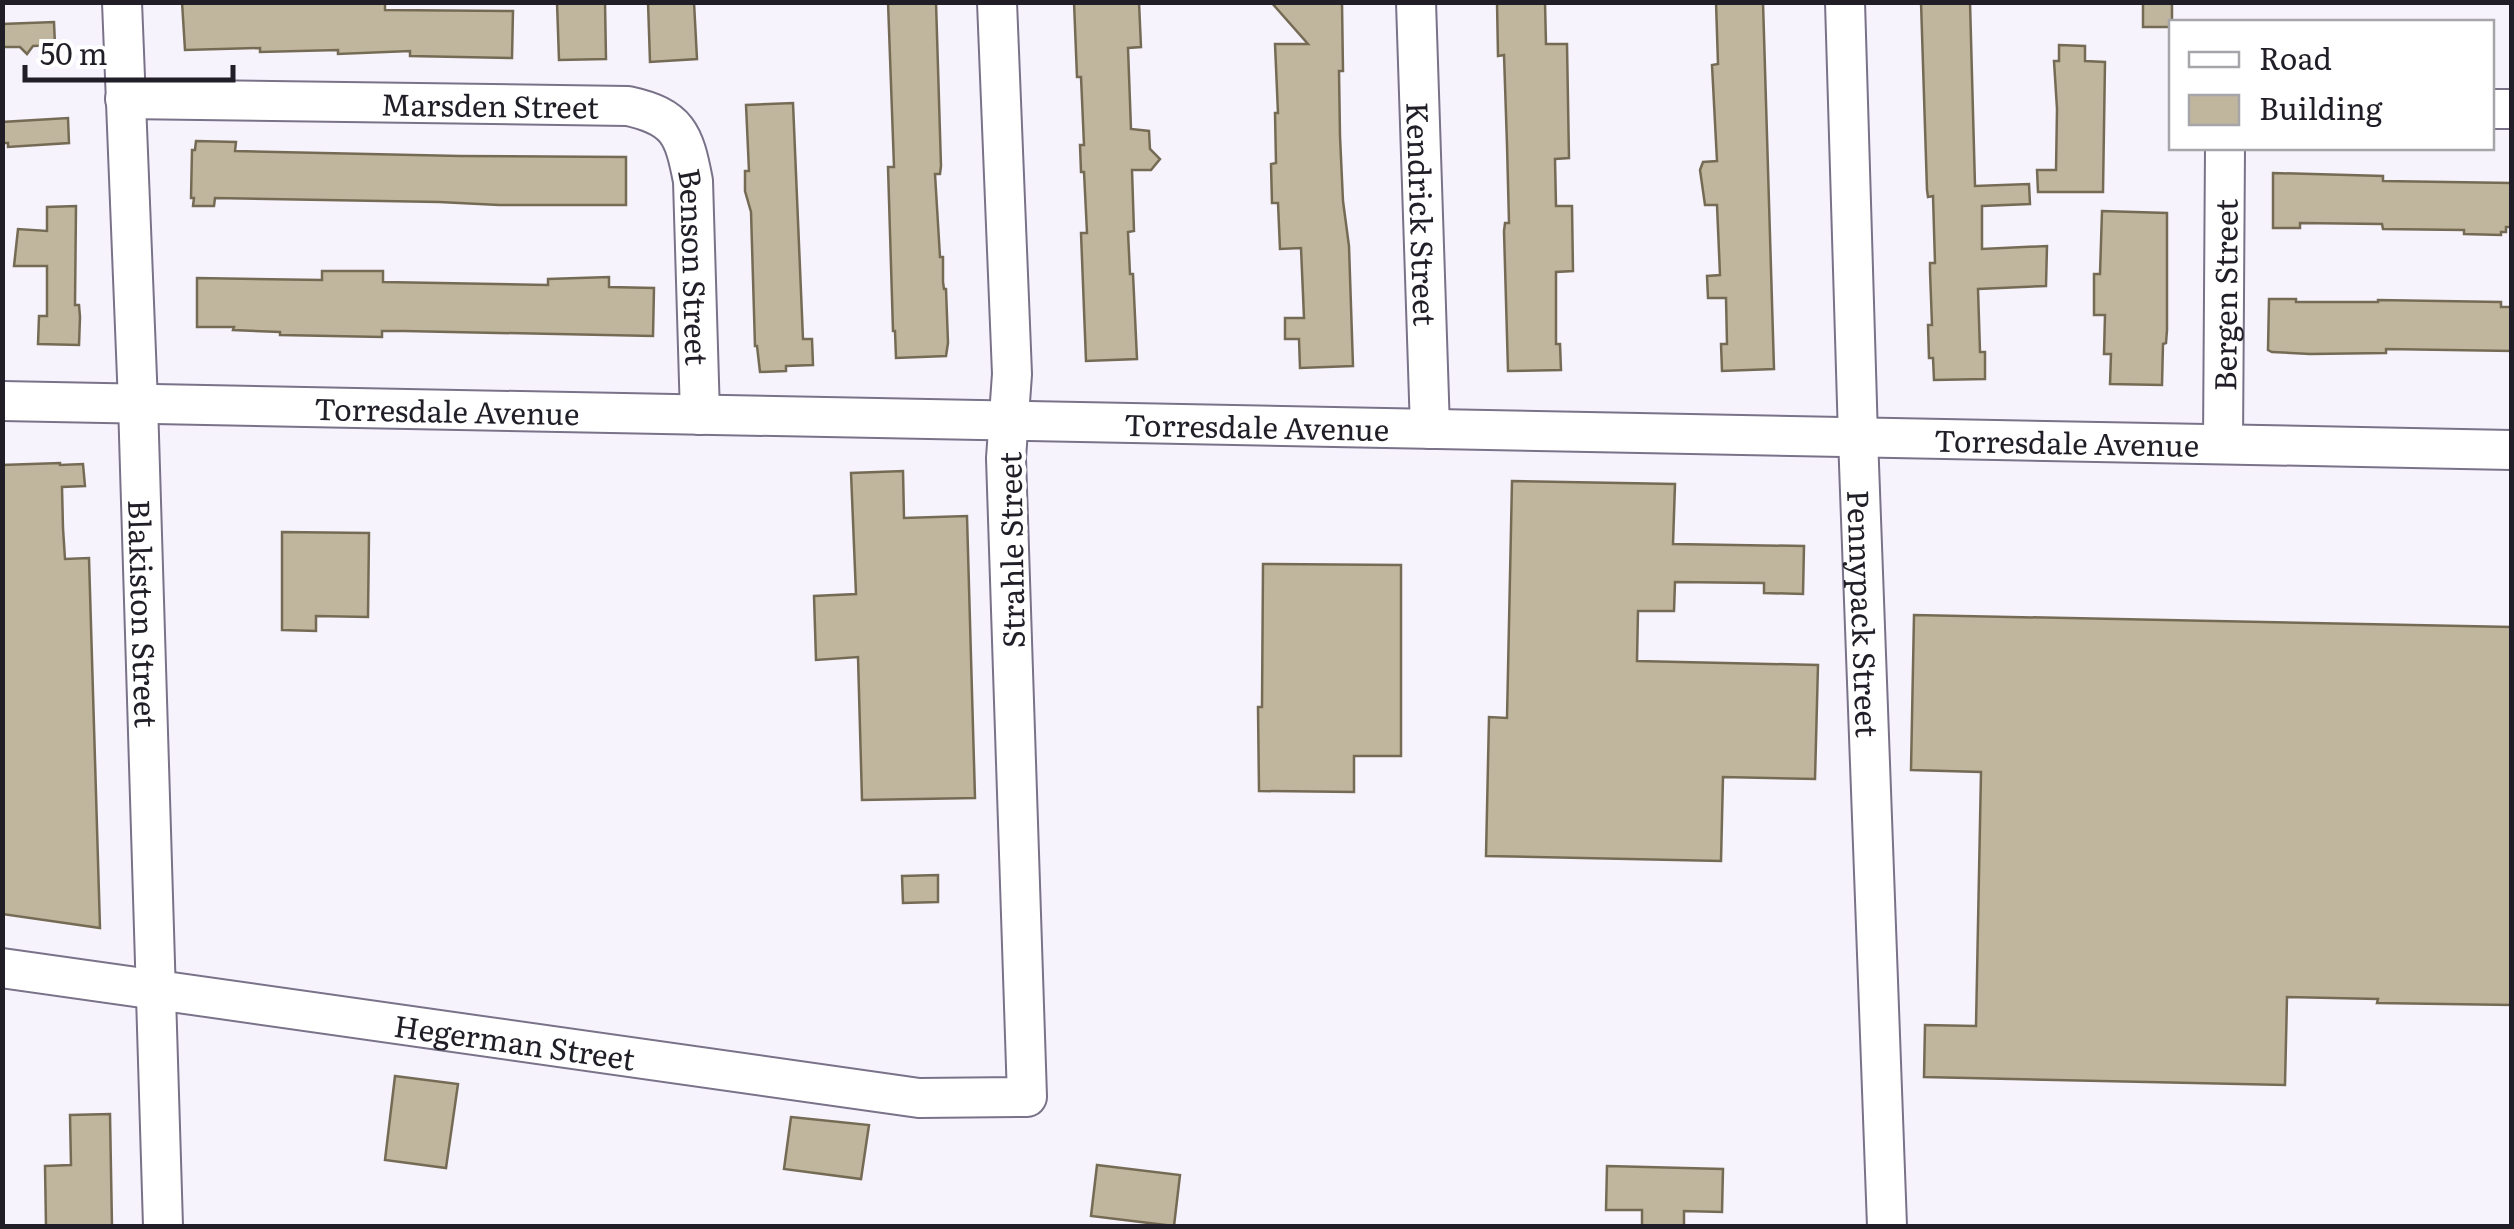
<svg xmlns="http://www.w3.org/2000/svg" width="2514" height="1229" font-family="Literata,serif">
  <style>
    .building { fill: #c0b59d; stroke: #756b55; stroke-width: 2.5 }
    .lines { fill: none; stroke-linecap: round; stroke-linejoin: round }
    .minor-casing { stroke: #797288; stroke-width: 42 }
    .minor { stroke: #fff; stroke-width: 38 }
    .labels { text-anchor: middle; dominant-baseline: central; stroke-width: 9; stroke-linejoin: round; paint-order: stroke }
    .street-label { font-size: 30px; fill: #211e27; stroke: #fff }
  </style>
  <rect width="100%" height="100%" fill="#f6f3fd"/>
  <g class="building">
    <polygon points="182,2 385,2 385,10 513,11 512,58 410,56 410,51 338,54 338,50 260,52 260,48 185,50"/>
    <polygon points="557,2 605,2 606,59 559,60"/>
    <polygon points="648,2 694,2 697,59 650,62"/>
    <polygon points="888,2 936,2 941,166 940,174 935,174 940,257 943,257 943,282 944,289 946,289 948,343 946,356 896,358 895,331 893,331 888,167 894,167"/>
    <polygon points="1074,2 1139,2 1141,47 1128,48 1131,129 1149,131 1150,149 1160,159 1151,170 1132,170 1134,231 1128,232 1130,274 1133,274 1137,359 1086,361 1081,233 1087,233 1084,172 1081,172 1080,145 1084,145 1081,77 1077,77"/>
    <polygon points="1271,2 1342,2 1343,71 1339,71 1340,136 1343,201 1349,246 1353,366 1300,368 1299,339 1285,339 1285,318 1304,318 1301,248 1280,249 1278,203 1272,203 1271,164 1276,163 1275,113 1278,113 1275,44 1308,44"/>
    <polygon points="1497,2 1545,2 1546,44 1567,44 1569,158 1555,159 1556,206 1572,206 1573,271 1556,272 1556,344 1560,344 1561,370 1508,371 1504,231 1505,223 1509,223 1507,145 1504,55 1498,56"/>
    <polygon points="1716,2 1763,2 1774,369 1722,371 1721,344 1727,344 1726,298 1708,298 1707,276 1720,275 1717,205 1705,205 1700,170 1703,162 1717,161 1712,65 1718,64"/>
    <polygon points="1921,2 1970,2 1975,186 2029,184 2030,204 1982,206 1982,249 2047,246 2046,286 1978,289 1980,352 1985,352 1985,379 1934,380 1933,358 1929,358 1928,325 1932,325 1930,271 1930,263 1935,263 1934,230 1933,196 1928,197 1927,190"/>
    <rect x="2143" y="2" width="29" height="25"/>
    <polygon points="54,22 55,45 33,46 27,54 20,47 2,47 2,24"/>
    <polygon points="2059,45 2085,46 2085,61 2105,62 2103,192 2038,192 2037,170 2056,170 2057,109 2054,61 2059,61"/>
    <polygon points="793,103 803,339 812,339 813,365 786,366 786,371 760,372 757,346 755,346 751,212 745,191 745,171 749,171 746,105"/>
    <polygon points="68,118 69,143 8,147 8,143 2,143 2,122"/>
    <polygon points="196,141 236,142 235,151 460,156 626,157 626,205 499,205 439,202 215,198 214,206 193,206 194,198 191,198 192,150 195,150"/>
    <polygon points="2273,173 2383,176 2383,181 2512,183 2512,227 2506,227 2506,232 2501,232 2501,235 2464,234 2464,230 2383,229 2382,224 2300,223 2300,228 2273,228"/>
    <polygon points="76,206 75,305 79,305 80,317 79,345 38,344 39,316 47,316 47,266 14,266 18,229 47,231 47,207"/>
    <polygon points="2102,211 2167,213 2167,330 2166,343 2163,344 2162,385 2110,384 2111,354 2104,354 2105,315 2094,315 2094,274 2100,274"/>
    <polygon points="322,271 383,271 383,282 548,285 548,279 609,277 609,287 654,288 653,336 404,331 382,331 382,337 280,335 280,332 233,330 234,327 197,327 197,278 322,280"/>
    <polygon points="2269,299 2296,299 2296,302 2378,302 2378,300 2501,302 2501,307 2512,307 2512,351 2386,349 2386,353 2310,354 2272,352 2268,350"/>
    <polygon points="60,463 60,465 83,464 85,486 62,487 63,528 65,559 89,558 100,928 2,914 2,465"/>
    <polygon points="903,471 904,518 967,516 975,798 862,800 858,657 816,660 814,596 856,594 851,473"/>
    <polygon points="1512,481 1675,484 1673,544 1804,546 1803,594 1764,593 1764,583 1675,582 1674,611 1638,611 1637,661 1818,665 1815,779 1723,777 1721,861 1486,856 1489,717 1507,718"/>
    <polygon points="282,532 369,533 368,617 316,616 316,631 282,630"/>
    <polygon points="1263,564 1401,565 1401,756 1354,756 1354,792 1259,791 1258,707 1262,707"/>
    <polygon points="1914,615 2512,627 2512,1005 2377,1003 2378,999 2287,997 2285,1085 1924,1077 1925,1025 1976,1026 1981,772 1911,770"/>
    <polygon points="938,875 938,902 903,903 902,876"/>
    <polygon points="395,1076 458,1084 446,1168 385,1160"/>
    <polygon points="110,1114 112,1226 46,1226 45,1166 71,1165 70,1115"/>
    <polygon points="791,1117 869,1125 861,1179 784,1169"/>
    <polygon points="1097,1165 1180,1175 1174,1226 1091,1216"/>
    <polygon points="1607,1166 1723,1169 1722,1212 1684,1211 1684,1226 1642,1226 1642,1210 1606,1210"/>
  </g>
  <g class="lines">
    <g class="minor-casing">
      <g id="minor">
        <path id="s1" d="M122,2L138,403L163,1226"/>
        <path id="s2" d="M1416,2L1430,429"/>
        <path id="s3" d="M1845,2L1858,437L1887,1226"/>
        <path id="s4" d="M125,99L628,106C678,117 684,134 693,181L700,415"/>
        <polyline points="2492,109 2512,109"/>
        <path id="s5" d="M2,401L2512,450"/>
        <path id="s6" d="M2223,443L2225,148"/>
        <path id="s7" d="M2,968L919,1098L1027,1097L1006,458L1012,374L997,2"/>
      </g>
    </g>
    <use href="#minor" class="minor"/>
  </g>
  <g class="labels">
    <g class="street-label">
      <text stroke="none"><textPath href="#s4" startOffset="365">Marsden Street</textPath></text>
      <text stroke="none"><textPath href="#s2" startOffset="212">Kendrick Street</textPath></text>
      <text stroke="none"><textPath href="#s4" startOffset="698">Benson Street</textPath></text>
      <text stroke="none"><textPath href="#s6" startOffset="148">Bergen Street</textPath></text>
      <text stroke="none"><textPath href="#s5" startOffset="445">Torresdale Avenue</textPath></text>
      <text stroke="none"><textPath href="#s5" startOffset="1255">Torresdale Avenue</textPath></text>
      <text stroke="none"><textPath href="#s5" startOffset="2065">Torresdale Avenue</textPath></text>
      <text transform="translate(1010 550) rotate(-91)">Strahle Street</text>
      <text stroke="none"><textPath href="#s1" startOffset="612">Blakiston Street</textPath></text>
      <text stroke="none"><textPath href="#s3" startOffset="612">Pennypack Street</textPath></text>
      <text stroke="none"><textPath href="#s7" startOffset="518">Hegerman Street</textPath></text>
    </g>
  </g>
  <rect width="2514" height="1229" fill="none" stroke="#211e27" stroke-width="10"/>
  <rect x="2169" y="20" width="325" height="130" fill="#ffffff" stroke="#a6a5a9" stroke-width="2.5"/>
  <rect x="2189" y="52" width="50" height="15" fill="#ffffff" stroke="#a6a5a9" stroke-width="2.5"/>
  <text x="2259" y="70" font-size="30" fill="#211e27">Road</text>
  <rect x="2189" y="95" width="50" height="30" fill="#c0b59d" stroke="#a6a5a9" stroke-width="2.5"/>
  <text x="2259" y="120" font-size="30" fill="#211e27">Building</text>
  <path d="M25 65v15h208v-15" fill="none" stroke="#211e27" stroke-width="5"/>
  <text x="40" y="65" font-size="30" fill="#211e27" stroke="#ffffff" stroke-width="8" paint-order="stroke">50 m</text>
</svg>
